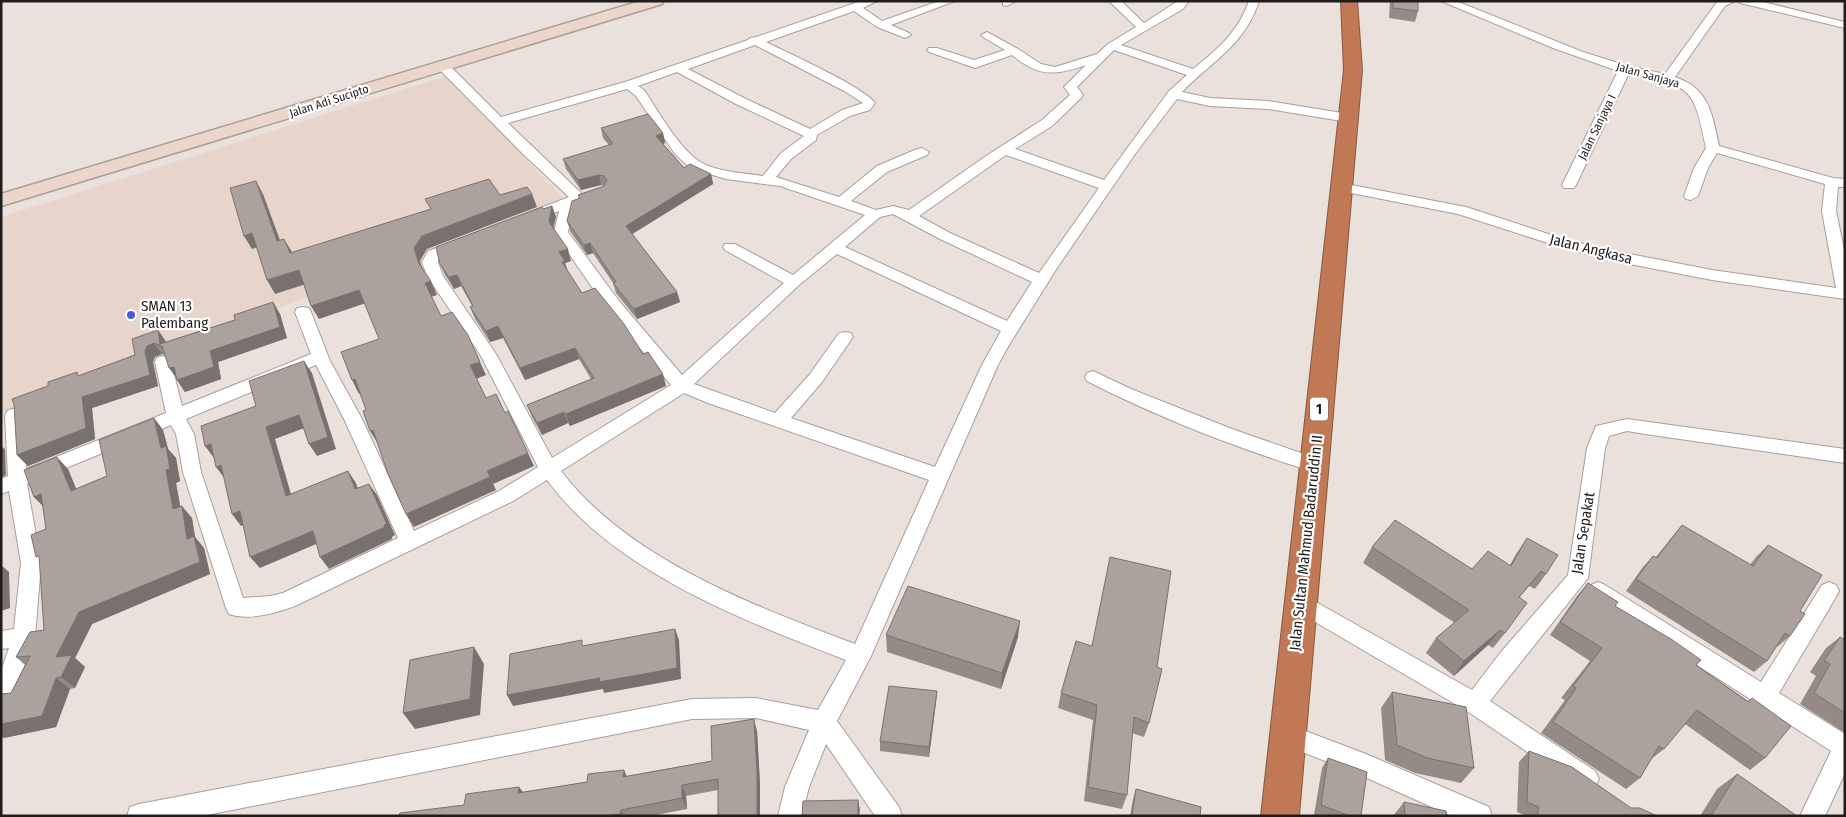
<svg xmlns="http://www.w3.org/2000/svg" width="1846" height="817" font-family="'Fira Sans Condensed',sans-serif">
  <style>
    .built { fill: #e7d5cc }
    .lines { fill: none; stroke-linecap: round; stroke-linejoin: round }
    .street-casing { stroke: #a89f9a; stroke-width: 2 }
    .secondary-casing { stroke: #a89f9a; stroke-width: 3 }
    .highway-casing { stroke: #895840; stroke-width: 2 }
    .street { fill: #fff; fill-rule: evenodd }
    .secondary { fill: #ecd6cc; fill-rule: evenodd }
    .highway { fill: #c17855; fill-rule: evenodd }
    .wall { fill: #948b87 }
    .shaded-wall { fill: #78716e }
    .building { fill: #aca29d; stroke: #78716e }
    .poi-dot { fill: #475dd1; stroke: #fff; stroke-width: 2 }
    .labels { text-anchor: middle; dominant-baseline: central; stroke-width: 4.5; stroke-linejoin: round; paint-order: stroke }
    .far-street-label { font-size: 12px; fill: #201c1a; stroke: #fff }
    .shield { fill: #fff; stroke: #63605f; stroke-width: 1 }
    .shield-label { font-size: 14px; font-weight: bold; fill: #201c1a }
    .street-label { font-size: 15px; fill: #201c1a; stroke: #fff }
    .poi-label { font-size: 15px; fill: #201c1a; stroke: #fff; text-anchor: start }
  </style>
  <rect width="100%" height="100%" fill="#ebe1dc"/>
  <polygon class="built" points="446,76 565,200 1,413 1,217"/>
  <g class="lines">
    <g class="street-casing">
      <g id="street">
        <path d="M861,1H877L863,8L882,21L939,1H955L891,25L909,33L911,35L905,38L877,27L854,11L766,42C786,52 866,88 875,103L870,110L850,116L817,135L816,140L791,159L776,177L839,197L877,166L917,149L922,148L929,152L927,155L887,172L851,201L876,210L893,206L909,210L986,156L1042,120L1070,95L1064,87L1086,65C1054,76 1039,77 1012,55L975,68L929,52L927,50L929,48H937L974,60L1005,50L983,37L981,35L987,32L1018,49L1041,64L1055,67L1097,54L1108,44L1136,27L1109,1H1121L1144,23L1178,1H1189L1183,9L1121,45L1193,69C1218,49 1238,32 1249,1H1259C1245,45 1212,61 1182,92L1210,98L1268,101L1348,114L1354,118L1348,122L1268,109L1210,106L1177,99L1135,154L1055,271L1009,345L998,365L871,656L837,721L899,807L902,816H875L826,744L809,787L802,816H778L785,787L809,730L756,718L692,719L202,816H127L130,807L139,804L692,699L756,698L818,710L846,660C742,620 615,572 547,480L513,501L295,606C276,613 249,621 229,614L226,608L183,472L176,434L171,425L27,484L41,563L35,637L12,704L9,711L1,714V671L9,648L1,649V631L14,629L21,563L9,491L1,494V479L8,476L5,415L8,410L14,409L20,410L23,415L26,469L166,413L155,362L157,358L163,356L169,358L171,362L182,406L311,354L295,312L297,308L303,307L309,308L311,312L330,361L362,419L414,531L499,491L538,467L481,356L427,276L422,262L428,251L459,240L464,241L466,244L464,247L439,257L438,262L443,276L496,354L552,458L671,385L607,309L554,232L559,211L535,220H525L523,217L525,214L569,197L523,154L439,69L437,66L439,63H447L501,117L625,82L748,40L750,38L756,37ZM755,45L846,92L863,103L842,110L810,129L744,98L688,69ZM1114,50L1187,75L1169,91L1104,180L1015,149L1052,126L1081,98L1083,95L1077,87ZM677,72L736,104L804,136L781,153L763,176C745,173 715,172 699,161C678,147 659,112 644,90L638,86ZM627,89L636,96L675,154L690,168L726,179L780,186L865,215L793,275L735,244H725L723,247L725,250L784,283L682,375L619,301L568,232L572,213L584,197L582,194L508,123ZM1006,155L1099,188L1039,273L950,233L919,216ZM893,214L940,239L1032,282L1007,321L845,247L880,217ZM837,254L1001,331L982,365L935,467L791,418L822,382L853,337L851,333L845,332L839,333L810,374L775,413L694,384L799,285ZM316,365L344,419L398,538L283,593L271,596L243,598L201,472L194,434L186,419ZM684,393L708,403L929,480L855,644C754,606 628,559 561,471Z"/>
        <polygon points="1003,1 1016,1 1007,6 1003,5"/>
        <path d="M1441,1H1456L1583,52L1628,66L1665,74L1717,2L1735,1L1725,6L1675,77C1710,89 1712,114 1719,146L1833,178L1845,179V187H1838L1836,211L1845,254V299L1712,280L1609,260L1557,246L1458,214L1336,190L1334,187L1336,184L1341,183L1466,207L1567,240L1609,250L1712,270L1836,288L1822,211L1825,184L1717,153L1708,168L1698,196L1691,200L1686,199L1684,196L1694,168L1706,148C1693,84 1691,88 1629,73L1576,185L1574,188H1564L1562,185L1618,71L1553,48Z"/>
        <polygon points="1739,1 1759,1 1845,22 1845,28 1740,3"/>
        <path d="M1093,371L1131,389L1232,429L1321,460L1323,465L1321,470L1314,472C1237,448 1159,418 1087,381L1085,377L1087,373Z"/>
        <polygon points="1627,419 1845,449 1845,463 1645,434 1627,431 1609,436 1605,448 1588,578 1490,701 1595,771 1599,779 1595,787 1587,791 1579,787 1467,711 1293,609 1290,603 1293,597 1300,594 1307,597 1472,690 1501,652 1568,575 1587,448 1596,426"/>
        <polygon points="1598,582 1605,585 1761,682 1822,585 1829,582 1836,585 1839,591 1836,597 1779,693 1845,734 1845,773 1825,816 1800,816 1831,751 1591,597 1588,591 1591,585"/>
        <polygon points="1287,724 1366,754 1489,807 1492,816 1452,816 1351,771 1279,743 1276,735 1279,727"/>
      </g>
    </g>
    <g class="secondary-casing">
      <polygon id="secondary" points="640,1 664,1 662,4 1,206 1,194"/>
    </g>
    <g class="highway-casing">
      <polygon id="highway" points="1341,1 1357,1 1362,70 1299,816 1261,816 1344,70"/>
    </g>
    <use href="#street" class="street"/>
    <use href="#secondary" class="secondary"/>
    <use href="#highway" class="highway"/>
  </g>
  <g class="wall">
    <polygon points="1390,1 1418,1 1418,11 1415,22 1389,18"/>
    <polygon points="601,128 663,133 665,143 663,144 684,168 711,174 713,184 632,234 677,292 680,302 637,319 616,293 613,283 593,253 587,255 570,231 567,221 579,199 578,195 604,186 601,185 581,190 566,169 563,159 609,145 603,138"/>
    <polygon points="552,206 556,217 553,228 571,261 565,263 568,272 582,293 666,386 570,426 568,423 542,435 532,417 527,405 591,379 579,359 525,380 503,338 490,342 475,319 470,307 472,306 461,286 454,289 445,275 440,264"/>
    <polygon points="273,302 280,314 287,338 218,362 221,379 185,392 176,378 165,355 162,354 155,357 153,362 158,386 92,408 95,439 28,466 17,455 80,375 135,355 158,330 166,342 235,320"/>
    <polygon points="154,418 163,430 168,449 176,458 180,481 176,483 180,506 192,518 195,537 204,548 210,574 92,624 75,658 85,667 75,688 70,689 56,727 4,738 1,736 1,697 11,693 25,665 16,657 44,630 46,529 43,506 34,497 68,469 76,489 107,476"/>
    <polygon points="1682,525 1750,565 1756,557 1768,545 1800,611 1790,636 1777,647 1776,647 1767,661 1754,672 1626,591 1643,567 1653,556 1656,557 1672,537"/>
    <polygon points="1527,538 1546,574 1535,589 1529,586 1519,598 1505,633 1493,648 1488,645 1454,676 1426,653 1436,638 1455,623 1363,563 1372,547 1472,569 1510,565 1516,554"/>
    <polygon points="1588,583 1615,606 1696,665 1748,701 1752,698 1765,758 1750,770 1685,724 1664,749 1650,760 1640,778 1626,789 1541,733 1565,700 1561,698 1590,661 1550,635 1577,596"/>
    <polygon points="886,635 1018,637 1001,689 887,652"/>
    <polygon points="1840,637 1845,640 1845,733 1800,704 1816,676 1810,672 1826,648"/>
    <polygon points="1157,667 1149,723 1144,737 1132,733 1127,795 1122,809 1084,801 1093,720 1058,708 1061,693"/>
    <polygon points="937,691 936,702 929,757 880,751 880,741"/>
    <polygon points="1392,692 1474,768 1461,783 1415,773 1385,760 1381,708"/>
    <polygon points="757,731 760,784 760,816 718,816 718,790 686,796 687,809 651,816 399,816 464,805 523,792 627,776 712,761"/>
    <polygon points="1529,751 1631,808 1657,816 1527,816 1517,812 1519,762"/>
    <polygon points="1328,758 1361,816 1316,816 1314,815 1322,768"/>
    <polygon points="1737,774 1797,816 1700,816 1717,789"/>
    <polygon points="1136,789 1200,816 1130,816 1133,799"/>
    <polygon points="1404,802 1447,816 1393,816"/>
  </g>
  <g class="shaded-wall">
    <polygon points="663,133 665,143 658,146 656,136"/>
    <polygon points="711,174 713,184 629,236 626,226"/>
    <polygon points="599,175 601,185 581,190 578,180"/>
    <polygon points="256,181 263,194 285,254 277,241"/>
    <polygon points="532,194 537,207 427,249 420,261 425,277 419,264 414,248 422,236"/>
    <polygon points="552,206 556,217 552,233 549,222"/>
    <polygon points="252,233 260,246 252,249 244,236"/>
    <polygon points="284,239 292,252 297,267 290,253"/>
    <polygon points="590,243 593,253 587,255 584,245"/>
    <polygon points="568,249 571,261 565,263 568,273 565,274 559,252"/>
    <polygon points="299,270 306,284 275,294 267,280"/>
    <polygon points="457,275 461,286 454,289 449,277"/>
    <polygon points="431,281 437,295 431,297 425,283"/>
    <polygon points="359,290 366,303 319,319 311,306"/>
    <polygon points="677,292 680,302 637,319 634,309"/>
    <polygon points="273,302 280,314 287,338 218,362 221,379 185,392 177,380 210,351"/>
    <polygon points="498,326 503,338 490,342 486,331"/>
    <polygon points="158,330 166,342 168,354 160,344"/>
    <polygon points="154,343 162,354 155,357 153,362 158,386 92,408 95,439 28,466 17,455 82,397 145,351 147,346"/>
    <polygon points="575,348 579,359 525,380 520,368"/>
    <polygon points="304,361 312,373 336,449 317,456 309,444"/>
    <polygon points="480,362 486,375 476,379 470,365"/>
    <polygon points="174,367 177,379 169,368"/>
    <polygon points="663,374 666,386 570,426 566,414"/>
    <polygon points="355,379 362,393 359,394 352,380"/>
    <polygon points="564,412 568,423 542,435 537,423"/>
    <polygon points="299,415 307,427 275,439 295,508 286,496 266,427"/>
    <polygon points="154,418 163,430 168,449 176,458 180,481 176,483 183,521 173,509 161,448"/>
    <polygon points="373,430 378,444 370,431"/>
    <polygon points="211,444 214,458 205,446"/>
    <polygon points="1,446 5,449 6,475 1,478"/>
    <polygon points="528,453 534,466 493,484 487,471"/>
    <polygon points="57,457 68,469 82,503 71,491"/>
    <polygon points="221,465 225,479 216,467"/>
    <polygon points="348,471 356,483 362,501 355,489"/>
    <polygon points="490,477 496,490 414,527 406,514"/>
    <polygon points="369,484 377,495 395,535 392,537 392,539 329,569 320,557 384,525"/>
    <polygon points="41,494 46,509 34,497"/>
    <polygon points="182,506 192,518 195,537 204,548 210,574 92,624 75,658 85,667 75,688 61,677 56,657 79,612 187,539"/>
    <polygon points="240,511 249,523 241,526 232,514"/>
    <polygon points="313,531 321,542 260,568 250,557"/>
    <polygon points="1,565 9,572 10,608 1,611"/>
    <polygon points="1020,621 1018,637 1001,689 1002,673"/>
    <polygon points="675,629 679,640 681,679 604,693 603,689 513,706 507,695"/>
    <polygon points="1500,630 1488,645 1454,676 1464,661"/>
    <polygon points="474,647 484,664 480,715 415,729 403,713"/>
    <polygon points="56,678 70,689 56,727 4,738 1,736 1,724"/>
    <polygon points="937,691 936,702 929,757 929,747"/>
    <polygon points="754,719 757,731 760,784 760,816 757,816"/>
    <polygon points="624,770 629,781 623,777"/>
    <polygon points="682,785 686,796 687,809 682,798"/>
    <polygon points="519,787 527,797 518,793"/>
    <polygon points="858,800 860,810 859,816 858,816"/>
    <polygon points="621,810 624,816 621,816 620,814"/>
  </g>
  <g class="building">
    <polygon points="1393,1 1418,1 1418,11 1393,8"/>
    <polygon points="648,114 663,133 656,136 684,168 690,164 711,174 626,226 677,292 634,309 613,283 616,282 590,243 584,245 567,221 572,201 580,198 578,195 604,186 607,180 604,176 599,175 578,180 563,159 612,144 612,142 601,128"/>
    <polygon points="489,179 500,195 527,187 532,194 422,236 414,248 419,264 431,281 425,283 441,316 452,312 468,335 480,362 470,365 486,398 496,394 505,413 508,411 528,453 487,471 490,477 406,514 388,474 373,430 370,431 363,411 366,410 355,379 352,380 341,352 379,339 359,290 311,306 299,270 267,280 252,233 244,236 230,188 256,181 277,241 284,239 290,253 431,209 425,199"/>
    <polygon points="552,206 549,222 568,249 559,252 565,261 562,262 582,293 595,288 624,324 643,354 648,352 663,374 566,414 564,412 537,423 527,405 594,378 575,348 520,368 498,326 486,331 470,307 473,306 457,275 449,277 440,264 436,247 542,207 543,209"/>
    <polygon points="273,302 280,327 210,351 214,367 177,380 174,367 169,368 162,346 154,343 147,346 145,351 150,375 82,397 86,428 17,455 14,404 12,399 48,386 48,382 77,372 78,376 135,355 132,339 158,330 160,344 235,320 234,315"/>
    <polygon points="304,361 328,437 309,444 299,415 266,427 286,496 348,471 355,489 369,484 387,524 384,525 385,527 320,557 313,531 250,557 240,511 232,514 221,465 216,467 211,444 205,446 201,426 256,406 249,381"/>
    <polygon points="154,418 161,448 166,446 170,469 166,470 173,509 182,506 187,539 194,536 200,562 79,612 56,657 72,655 61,677 56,678 42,716 1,724 1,697 2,694 11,693 30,656 16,657 30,632 44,630 39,556 36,557 31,535 46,529 41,494 34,497 24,470 57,457 71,491 107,476 99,440"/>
    <polygon points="1395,520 1472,569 1488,551 1511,566 1527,538 1558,555 1546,574 1541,571 1519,597 1527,603 1505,633 1500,630 1464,661 1436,638 1469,610 1372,547"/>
    <polygon points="1682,525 1753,566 1768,545 1822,575 1800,611 1805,614 1790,636 1785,633 1767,661 1636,579 1653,556 1657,558"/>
    <polygon points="1110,557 1171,571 1157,667 1162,669 1149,723 1134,717 1127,795 1088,787 1097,705 1061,693 1076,641 1092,646"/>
    <polygon points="1588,583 1618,602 1615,606 1671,639 1701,660 1696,665 1748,702 1752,698 1791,726 1765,758 1697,710 1664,749 1659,746 1640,778 1553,722 1576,688 1573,686 1602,648 1560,622"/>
    <polygon points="908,586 1020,621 1002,673 886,635"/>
    <polygon points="675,629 677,668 599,682 600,678 507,695 510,654 582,640 582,646"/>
    <polygon points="1840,637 1845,640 1845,713 1814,693 1830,664 1824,661"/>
    <polygon points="474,647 470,699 403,713 410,660"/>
    <polygon points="889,686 937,691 929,747 880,741"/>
    <polygon points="1392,692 1466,707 1474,768 1427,758 1397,745"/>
    <polygon points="754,719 757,773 757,816 718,816 718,779 682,785 682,798 621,810 620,814 602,816 399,816 400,813 464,805 466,794 519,787 518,793 587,782 588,774 624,770 623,777 712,761 711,726"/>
    <polygon points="1529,751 1572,767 1631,808 1640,808 1657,816 1537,816 1539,807 1527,802"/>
    <polygon points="1328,758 1367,772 1361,816 1350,816 1321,805"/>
    <polygon points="1737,774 1797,816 1711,816"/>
    <polygon points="1136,789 1201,807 1200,816 1132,816"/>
    <polygon points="858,800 858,816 802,816 803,801"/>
    <polygon points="1404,802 1446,811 1447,816 1405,816"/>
  </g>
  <circle class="poi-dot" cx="131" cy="315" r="5"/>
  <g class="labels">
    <g class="far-street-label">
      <text transform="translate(1648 75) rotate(16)">Jalan Sanjaya</text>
      <text transform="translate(329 101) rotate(-18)">Jalan Adi Sucipto</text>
      <text transform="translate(1597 127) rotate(-64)">Jalan Sanjaya I</text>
    </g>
    <rect class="shield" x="1310" y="397.5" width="18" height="23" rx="4"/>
    <g class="shield-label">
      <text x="1319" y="409">1</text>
    </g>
    <g class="street-label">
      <text transform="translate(1591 249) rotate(14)">Jalan Angkasa</text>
      <text transform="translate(1583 533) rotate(-81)">Jalan Sepakat</text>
      <text transform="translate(1306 543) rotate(-84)">Jalan Sultan Mahmud Badaruddin II</text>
    </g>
    <g class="poi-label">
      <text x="141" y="306">SMAN 13<tspan x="141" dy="17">Palembang</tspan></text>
    </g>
  </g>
  <rect width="1846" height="817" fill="none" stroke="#201c1a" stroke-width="5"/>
</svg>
